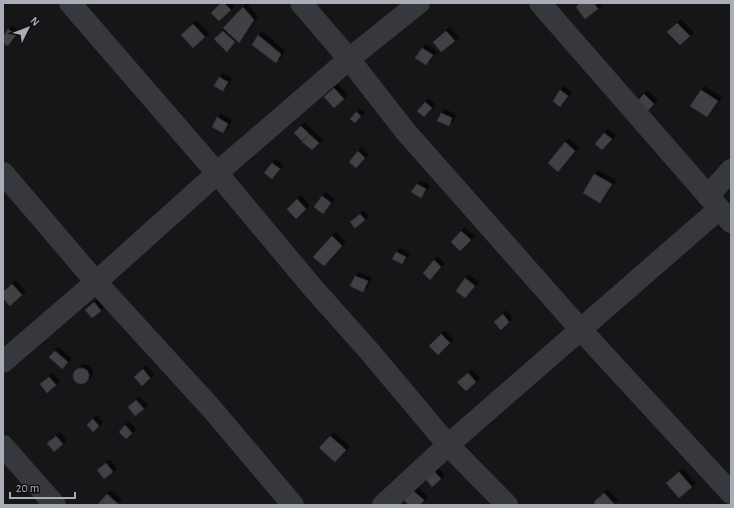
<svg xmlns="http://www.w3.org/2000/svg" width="734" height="508" font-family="'Alegreya Sans',sans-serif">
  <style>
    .building { fill: #404145; stroke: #303034; filter: url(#shadow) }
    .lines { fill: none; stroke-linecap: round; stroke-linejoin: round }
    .minor { stroke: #37383d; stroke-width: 22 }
  </style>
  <defs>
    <filter id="shadow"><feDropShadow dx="3.5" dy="-3.5" stdDeviation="0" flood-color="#0009"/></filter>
  </defs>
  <rect width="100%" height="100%" fill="#161618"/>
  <g class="building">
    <polygon points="221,3 224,3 231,10 219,21 211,13"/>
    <polygon points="580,3 594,3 598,9 585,19 576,7"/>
    <polygon points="243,7 254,20 239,43 223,28"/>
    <polygon points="677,23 690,36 680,45 667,32"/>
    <polygon points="193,24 205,37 193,48 181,35"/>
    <polygon points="8,29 16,35 8,46 3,43 3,37"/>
    <polygon points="223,31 235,42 227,52 214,39"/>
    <polygon points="446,31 455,41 441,52 433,42"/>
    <polygon points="258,35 281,54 276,63 252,45"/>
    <polygon points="422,48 433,55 426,65 415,58"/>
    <polygon points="219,77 228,82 223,91 214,86"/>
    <polygon points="334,88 344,99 334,108 324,97"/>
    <polygon points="560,90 568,96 560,107 553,101"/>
    <polygon points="701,90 718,101 707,117 690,106"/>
    <polygon points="644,94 654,104 643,116 633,106"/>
    <polygon points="425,102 432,108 424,117 417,111"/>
    <polygon points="356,112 361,116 355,123 350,119"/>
    <polygon points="441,113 452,118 449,126 437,121"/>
    <polygon points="217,117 228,124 223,133 212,127"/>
    <polygon points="301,126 309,134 302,141 294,133"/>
    <polygon points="604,133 612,139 602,150 595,144"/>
    <polygon points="309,134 319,143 312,150 302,142"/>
    <polygon points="565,142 575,151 558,172 548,163"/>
    <polygon points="358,151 365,158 356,168 349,162"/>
    <polygon points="272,163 280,169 272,179 264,173"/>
    <polygon points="594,174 612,184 600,203 583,193"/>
    <polygon points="417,184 426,189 421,198 411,192"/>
    <polygon points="322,196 331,203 323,214 314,207"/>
    <polygon points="297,199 306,209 296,219 287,209"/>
    <polygon points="360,214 365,220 355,228 350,222"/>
    <polygon points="461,231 471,240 460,251 451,242"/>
    <polygon points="332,236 342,246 324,266 313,257"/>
    <polygon points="396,252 406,257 402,264 392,259"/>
    <polygon points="434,260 441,267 430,280 423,273"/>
    <polygon points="355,276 368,281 363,292 350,286"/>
    <polygon points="465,278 475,286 465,298 456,291"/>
    <polygon points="12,284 22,295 10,306 3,298 3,292"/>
    <polygon points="94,302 101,311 92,318 85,310"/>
    <polygon points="503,314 509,322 501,330 494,322"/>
    <polygon points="441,334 450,343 438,355 429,346"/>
    <polygon points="55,351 68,362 62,369 49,357"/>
    <circle cx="81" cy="376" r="8"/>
    <polygon points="143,369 150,378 142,386 134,377"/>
    <polygon points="468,373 476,382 466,391 457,382"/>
    <polygon points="49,377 56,385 47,393 40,384"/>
    <polygon points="136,400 144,409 135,416 128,407"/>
    <polygon points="93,419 99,426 93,432 87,425"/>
    <polygon points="125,425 132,433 126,439 119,432"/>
    <polygon points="56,436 63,444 54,452 47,443"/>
    <polygon points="330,436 346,450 335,462 319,448"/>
    <polygon points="106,463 113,472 104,479 97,470"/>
    <polygon points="433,470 441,479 432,487 425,478"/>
    <polygon points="679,472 692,487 679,498 666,483"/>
    <polygon points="412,490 424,500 420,505 409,505 404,500"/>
    <polygon points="604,493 615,505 596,505 594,502"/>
    <polygon points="107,494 118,504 117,505 98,504"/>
  </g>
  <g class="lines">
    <g class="minor">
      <polyline points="70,3 217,173 313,288 370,352 448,445 507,505"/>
      <polyline points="301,3 349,59 406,132 581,330 731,493"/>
      <polyline points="540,3 731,222"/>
      <polyline points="3,173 96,282 211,408 293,505"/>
      <polyline points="708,196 731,170"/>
      <polyline points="3,362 96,282 233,159 349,59 419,3"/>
      <polyline points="3,446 55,505"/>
      <polyline points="383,505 448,445 719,209"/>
    </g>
  </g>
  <rect width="734" height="508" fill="none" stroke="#a8adb8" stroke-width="8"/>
  <g transform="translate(28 28) rotate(47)" stroke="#111113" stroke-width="3" paint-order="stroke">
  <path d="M0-3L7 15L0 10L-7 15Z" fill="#a8adb8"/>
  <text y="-6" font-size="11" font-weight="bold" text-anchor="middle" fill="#a8adb8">N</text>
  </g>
  <path d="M10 492v6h65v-6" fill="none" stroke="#a8adb8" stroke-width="2"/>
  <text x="16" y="492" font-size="12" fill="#a8adb8" stroke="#111113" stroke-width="3" paint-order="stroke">20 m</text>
</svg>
